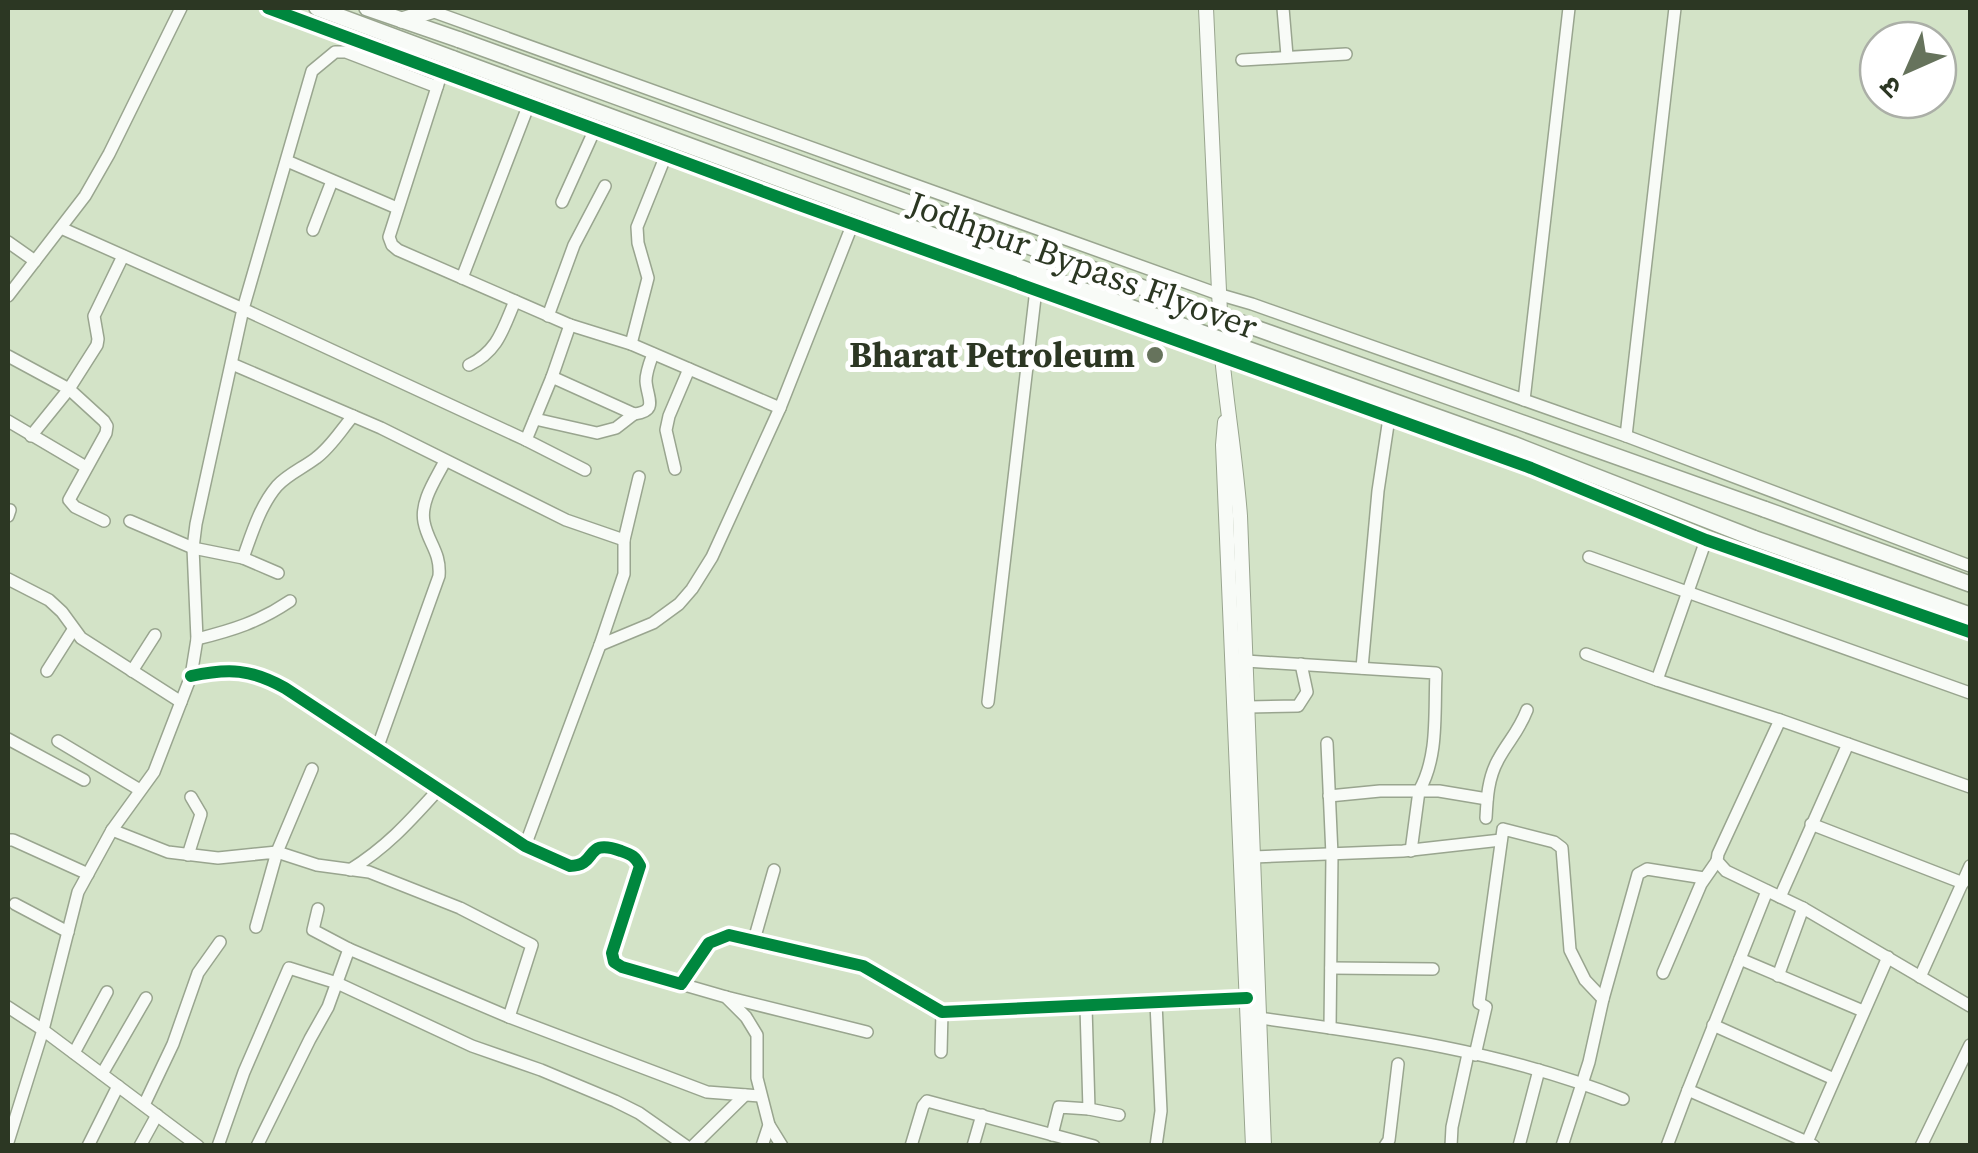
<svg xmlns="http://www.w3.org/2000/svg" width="1978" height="1153" font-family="'Source Serif 4','Noto Sans Devanagari',serif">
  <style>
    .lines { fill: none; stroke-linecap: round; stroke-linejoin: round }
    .minor-casing { stroke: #99a58f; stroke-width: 14 }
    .major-casing { stroke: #99a58f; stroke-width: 16 }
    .highway-casing { stroke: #99a58f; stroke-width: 18 }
    .minor { stroke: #f8fbf7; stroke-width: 11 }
    .major { stroke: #f8fbf7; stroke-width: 14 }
    .highway { stroke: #f8fbf7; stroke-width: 15 }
    .highway-bridge-casing { stroke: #99a58f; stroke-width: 18; stroke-linecap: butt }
    .highway-bridge { stroke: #f8fbf7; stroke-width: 15 }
    .cycleway-casing { stroke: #fff; stroke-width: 19 }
    .cycleway { stroke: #00873e; stroke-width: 12 }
    .poi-dot { fill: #66735c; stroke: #fff; stroke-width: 4 }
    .labels { text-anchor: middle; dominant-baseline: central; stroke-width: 10; stroke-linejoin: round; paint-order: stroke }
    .street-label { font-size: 35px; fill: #2c3723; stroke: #fff }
    .poi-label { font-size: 35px; font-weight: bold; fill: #2c3723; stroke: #fff; text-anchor: end }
  </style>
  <rect width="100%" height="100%" fill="#d3e3c7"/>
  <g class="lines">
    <g class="minor-casing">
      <g id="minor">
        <polyline points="268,8 797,204 1531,468 1706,540 1970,632"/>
        <polyline points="1283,8 1287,56"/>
        <polyline points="426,9 1221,295 1252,304 1626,436 1970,566"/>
        <polyline points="1242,60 1346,54"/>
        <polyline points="439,81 389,237 392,245 398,250 570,325 631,344 780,408 853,223"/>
        <path d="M437,87L346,52H335L312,71L243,309L526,440L552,377L634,414C659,411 647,398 646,381C646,372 650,362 653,354"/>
        <polyline points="287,161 397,208"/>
        <polyline points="562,202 595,129"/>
        <polyline points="313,230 332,181"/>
        <polyline points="8,242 35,261"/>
        <polyline points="462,278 529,104"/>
        <polyline points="8,296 85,196 109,154 181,8"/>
        <polyline points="548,316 574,245 605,186"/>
        <polyline points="631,344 648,278 638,243 637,227 666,155"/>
        <polyline points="8,356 69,389 104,421 107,426 106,433 69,500 75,507 104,521"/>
        <polyline points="232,364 381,428 566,520 624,540"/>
        <path d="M469,365C498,351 503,329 515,301"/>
        <polyline points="552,377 570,325"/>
        <polyline points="1524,400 1569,8"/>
        <polyline points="535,419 597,433 616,428 634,414"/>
        <polyline points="8,421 86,467"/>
        <polyline points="31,436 69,389 97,345 98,339 94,316 123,256"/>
        <polyline points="1626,436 1675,8"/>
        <polyline points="526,440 585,470"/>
        <polyline points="675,469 666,430 669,416 689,369"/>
        <polyline points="8,516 10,510"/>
        <polyline points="130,521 193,548 243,558 278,573"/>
        <polyline points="1706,540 1657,680 1780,720 1970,787"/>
        <polyline points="1589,557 1970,693"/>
        <path d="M243,558C252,533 260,506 277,486C288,474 303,468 316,458C331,447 341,430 353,416"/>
        <polyline points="8,579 49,600 62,612 81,638 181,702"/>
        <path d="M197,639C233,630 259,622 290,601"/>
        <polyline points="600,645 653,623 679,604 692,589 712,557 780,408"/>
        <polyline points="1586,654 1657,680"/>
        <path d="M1246,661L1436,673C1434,712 1439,756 1419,791H1380L1329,796"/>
        <polyline points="1362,668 1378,491 1389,418"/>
        <polyline points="47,671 73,630"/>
        <polyline points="132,671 155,635"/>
        <path d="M191,676C229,668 251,669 285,688L525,846L570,866C599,866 583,837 621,851C632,855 635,856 640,866L612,953L614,962L622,967L681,984L709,943L729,935L863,966L942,1012L1247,998"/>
        <polyline points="988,702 1036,289"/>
        <polyline points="1248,707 1298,706 1307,692 1301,664"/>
        <polyline points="1780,720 1718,854 1717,861 1726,871 1803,908 1970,1006"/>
        <polyline points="8,739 84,780"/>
        <polyline points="58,741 140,790"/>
        <polyline points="1327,743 1332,855 1330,1028"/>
        <path d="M377,749L439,576C441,552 428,543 424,522C420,501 436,479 445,461"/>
        <path d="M1486,818C1487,798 1488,778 1498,760C1508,741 1518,733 1527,710"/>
        <polyline points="1811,824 1963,883"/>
        <polyline points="112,830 168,852 218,858 277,852 256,927"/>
        <polyline points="8,840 13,840 88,874"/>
        <polyline points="525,846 600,645 624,574 624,540 639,477"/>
        <polyline points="1411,851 1419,791 1439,791 1487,799"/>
        <polyline points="188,855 201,814 191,797"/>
        <polyline points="1253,857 1403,851 1501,840"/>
        <path d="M350,870C388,846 409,822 439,789"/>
        <polyline points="1767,891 1688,1090 1807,1142"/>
        <polyline points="1780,897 1848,744"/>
        <polyline points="15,904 68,932"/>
        <polyline points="318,909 313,930 349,949"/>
        <polyline points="754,940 774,870"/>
        <polyline points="1740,959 1863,1011"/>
        <polyline points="1331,968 1433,969"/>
        <polyline points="1663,973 1701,884 1717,861"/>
        <polyline points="1778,976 1803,908"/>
        <polyline points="1920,977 1970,866"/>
        <polyline points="681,984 726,997 746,1017 757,1035 757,1078 769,1125 762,1146"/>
        <polyline points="726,997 867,1032"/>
        <polyline points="1156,1003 1161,1111 1156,1146"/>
        <polyline points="8,1007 43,1030 198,1146"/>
        <polyline points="509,1017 707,1092 760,1096"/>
        <path d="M1252,1017C1377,1034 1505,1051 1623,1099"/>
        <polyline points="1713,1025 1834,1079"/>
        <polyline points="941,1052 942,1012"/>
        <polyline points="74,1053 107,992"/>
        <polyline points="1475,1055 1486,1007 1479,1003 1503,829 1554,842 1562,848 1570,950 1585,980 1603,999"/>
        <polyline points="102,1074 146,998"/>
        <polyline points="144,1105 173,1044 198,973 220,942"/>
        <polyline points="1089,1109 1119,1115"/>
        <polyline points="769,1125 782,1146"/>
        <polyline points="1052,1135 1059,1107 1089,1109 1086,1007"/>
        <polyline points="8,1142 43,1030 78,892 112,830 154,772 191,676 197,639 193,548 196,524 243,309 61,228"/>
        <polyline points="88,1146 118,1086"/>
        <polyline points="140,1146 157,1115"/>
        <polyline points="218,1146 244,1072 289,968 337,983 472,1046 541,1070 615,1101 639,1113 686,1146"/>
        <polyline points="257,1146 310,1039 328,1007 349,949 509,1017 532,945 460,908 369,872 317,865 277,852 312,769"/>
        <polyline points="693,1146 745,1095"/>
        <polyline points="911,1146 923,1106 927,1101 1094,1146"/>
        <polyline points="973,1146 982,1115"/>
        <polyline points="1385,1146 1389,1140 1398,1064"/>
        <polyline points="1451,1146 1452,1127 1468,1054"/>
        <polyline points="1519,1146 1539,1070"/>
        <polyline points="1562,1146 1589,1062 1603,999 1638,874 1647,869 1704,878"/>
        <polyline points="1667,1146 1688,1090"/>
        <polyline points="1814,1146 1807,1142 1888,957"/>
        <polyline points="1921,1146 1970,1045"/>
      </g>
    </g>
    <g class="major-casing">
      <g id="major">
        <path d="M1206,8L1222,356C1227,409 1236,462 1240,516L1264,1146"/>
        <polyline points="1225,422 1223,445 1253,1146"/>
      </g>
    </g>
    <g class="highway-casing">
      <g id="highway">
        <polyline points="317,8 454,59"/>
        <polyline points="367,8 460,40"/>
        <polyline points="402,20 431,11"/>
        <polyline points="397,40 418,63"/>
        <polyline points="1764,509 1970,584"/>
        <polyline points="1753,538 1970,615"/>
      </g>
    </g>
    <use href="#minor" class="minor"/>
    <use href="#major" class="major"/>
    <use href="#highway" class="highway"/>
    <g class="highway-bridge-casing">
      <g id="highway-bridge">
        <polyline points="460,40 1174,299 1764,509"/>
        <polyline points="454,59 1043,276 1513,444 1753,538"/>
      </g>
    </g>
    <use href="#highway-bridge" class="highway-bridge"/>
    <g class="cycleway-casing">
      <g id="cycleway">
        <polyline points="268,8 797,204 1531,468 1706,540 1970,632"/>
        <path d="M191,676C229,668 251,669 285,688L525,846L570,866C599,866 583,837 621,851C632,855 635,856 640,866L612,953L614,962L622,967L681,984L709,943L729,935L863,966L942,1012L1247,998"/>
      </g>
    </g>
    <use href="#cycleway" class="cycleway"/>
  </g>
  <circle class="poi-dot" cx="1155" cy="355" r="10"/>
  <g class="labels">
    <g class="street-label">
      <text transform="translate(1083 265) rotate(20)">Jodhpur Bypass Flyover</text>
    </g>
    <g class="poi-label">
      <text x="1135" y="355">Bharat Petroleum</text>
    </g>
  </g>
  <rect width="1978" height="1153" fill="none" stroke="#2c3723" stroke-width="20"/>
  <g transform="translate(1908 70) rotate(225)"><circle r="48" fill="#ffffff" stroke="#abafa7" stroke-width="2.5"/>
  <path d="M0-8L18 38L0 25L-18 38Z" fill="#66735c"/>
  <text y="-15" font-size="28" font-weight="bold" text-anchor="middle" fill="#2c3723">उ</text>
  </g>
</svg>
